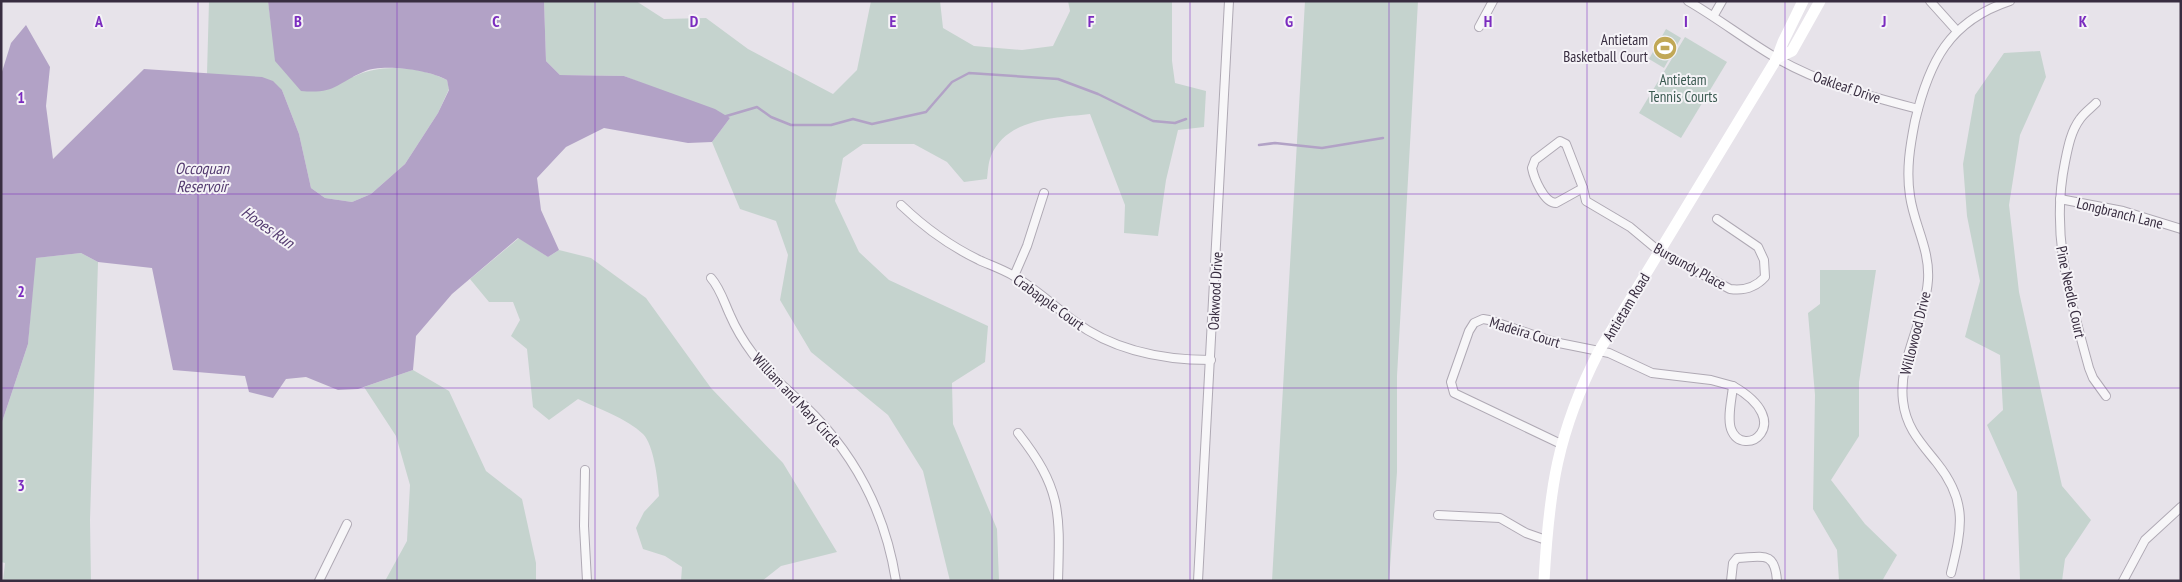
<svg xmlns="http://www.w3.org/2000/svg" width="2182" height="582" font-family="'PT Sans Narrow',sans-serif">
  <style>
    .green { fill: #c5d3ce }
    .water { fill: #b2a2c6 }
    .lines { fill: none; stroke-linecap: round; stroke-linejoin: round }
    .stream { stroke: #b2a2c6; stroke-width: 2.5 }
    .street-casing { stroke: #afa9b4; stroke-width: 10 }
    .street { stroke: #f7f6f8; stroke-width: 8 }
    .secondary { stroke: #fff; stroke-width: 11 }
    .grid { fill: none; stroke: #7b2cbf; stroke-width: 1; stroke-opacity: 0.55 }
    .labels { text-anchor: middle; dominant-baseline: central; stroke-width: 4; stroke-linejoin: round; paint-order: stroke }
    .poi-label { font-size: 15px; fill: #382d40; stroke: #f5f3f7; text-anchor: end }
    .park-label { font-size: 15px; fill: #3c5b52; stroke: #f5f3f7 }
    .street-label { font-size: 15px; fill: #382d40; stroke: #f5f3f7 }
    .water-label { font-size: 16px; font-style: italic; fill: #543b70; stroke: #f5f3f7 }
    .grid-label { font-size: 16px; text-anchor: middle; font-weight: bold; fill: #7b2cbf; stroke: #f5f3f7; stroke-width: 4; stroke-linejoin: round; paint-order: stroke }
  </style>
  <rect width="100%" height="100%" fill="#e7e3ea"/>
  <g class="green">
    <path d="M209,1H268L271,24L353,77C379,63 421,66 447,80L449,89L438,113L405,164L371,194L352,202L325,198L311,188L299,134L282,90L207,74Z"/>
    <path d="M544,1H636L664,19L706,18L748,49L833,94L857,70L871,1H940L943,28L974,46L1022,50L1053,46L1070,11L1068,1H1172V61L1175,83L1206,91L1204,127L1178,130L1166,180L1158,236L1124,233L1125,205L1090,114C1055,118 1007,118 991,156C988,163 988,172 987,179L964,182L947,162L914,144H863L843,158L835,201L859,252L889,280L988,326L985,362L952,383L953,424L997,529L999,581H950L923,471L888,415L811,352L780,300L788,255L776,221L740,209L712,142L730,118L624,76L560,75L546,61Z"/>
    <polygon points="1305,1 1418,1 1397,376 1397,472 1389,581 1272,581"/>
    <polygon points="1666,29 1681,38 1664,68 1649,59"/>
    <polygon points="1685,37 1727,62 1681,138 1639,113"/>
    <polygon points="2040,51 2046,77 2020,135 2009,205 2019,292 2062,486 2091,520 2065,559 2062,581 2020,581 2017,492 1987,425 2003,410 2000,355 1965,337 1980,281 1967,216 1963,164 1975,95 2004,53"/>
    <path d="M519,238L548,257L559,250L591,258L646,298L711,388L783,463L837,552L781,566L762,581H681L682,567L665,556L643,549L636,528L644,512L659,496C658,481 654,445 643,434C626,418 599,409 578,399L549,420L533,407L527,349L511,336L520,320L513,302H489L470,279Z"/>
    <polygon points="81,253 98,262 90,520 91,581 3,581 5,563 1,562 1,425 28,344 35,258"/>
    <polygon points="1820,270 1876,270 1859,382 1859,436 1831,480 1865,524 1897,555 1882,581 1839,581 1837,550 1813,509 1815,395 1808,313 1820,304"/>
    <polygon points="413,370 449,391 486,471 522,499 536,563 536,581 385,581 407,541 410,485 396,436 364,387"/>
  </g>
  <path class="water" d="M268,1H544L546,61L560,75L624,76L715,109L730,118L712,142L688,143L604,128L566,147L537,178L541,210L559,250L548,257L518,238L452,294L416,336L413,370L358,389L338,390L306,377L286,379L273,398L249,392L245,376L173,370L152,268L98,262L81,253L36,258L28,344L1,425V75L11,43L26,25L50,67L46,106L53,159L144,69L262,77L273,81L282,90L299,134L311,188L325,198L352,202L371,194L405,164L438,113L449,90L447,80C429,70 382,63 363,72C336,84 335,94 301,91L275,61Z"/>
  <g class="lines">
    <g class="stream">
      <polyline points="723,117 757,107 771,117 791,125 831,125 853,119 872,124 926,112 952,82 969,73 1058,79 1098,94 1153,121 1175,123 1186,119"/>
      <polyline points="1259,145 1275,143 1322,148 1383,138"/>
    </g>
    <g class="street-casing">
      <g id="street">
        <path d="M1688,1C1719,19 1747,41 1778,59C1822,84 1869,96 1918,109"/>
        <polyline points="1930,1 1957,31"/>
        <polyline points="1714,15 1722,1"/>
        <polyline points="1479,27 1493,1"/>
        <path d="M2096,103C2091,108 2084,113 2080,119C2071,131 2068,147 2065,162C2050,235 2070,298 2089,368L2093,378L2106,396"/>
        <path d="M1560,141L1566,144L1583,188L1556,203C1544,203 1534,178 1532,168L1535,160Z"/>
        <path d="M1583,188L1586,201L1630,227L1660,252L1730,289C1744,291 1755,288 1765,277L1764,260L1758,247L1717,219"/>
        <polyline points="2060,199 2123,211 2181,229"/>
        <path d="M901,205C925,228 950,246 979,260C990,265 1002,269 1014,276C1036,289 1054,306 1074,321C1114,351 1163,360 1211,360"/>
        <polyline points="1014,276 1027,246 1044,193"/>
        <path d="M711,278C720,288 724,302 730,315C736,329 744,342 753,354C771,378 795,395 815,416C860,463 886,517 896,581"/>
        <path d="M1733,386C1798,423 1743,461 1731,429C1727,417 1732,398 1733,386Z"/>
        <path d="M1018,433C1062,489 1060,513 1058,581"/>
        <polyline points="1561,444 1454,393 1451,382 1469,331 1474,323 1483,319 1489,320 1554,342 1609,353 1652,373 1711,380 1733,386"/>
        <polyline points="585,470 584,526 587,581"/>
        <polyline points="1438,515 1500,518 1526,533 1546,540"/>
        <path d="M1951,573C1962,528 1968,502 1937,463C1921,443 1906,428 1903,401C1898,360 1925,321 1928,280C1930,249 1914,225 1910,196C1906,170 1910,146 1915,121C1929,62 1949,21 2010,1"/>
        <polyline points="319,581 347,524"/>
        <polyline points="1198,581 1229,1"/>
        <path d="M1731,581L1733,563L1737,558C1762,557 1775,550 1777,581"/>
        <polyline points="2123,581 2145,540 2181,507"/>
      </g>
    </g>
    <use href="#street" class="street"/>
    <g class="secondary">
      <polyline points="1777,58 1792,51 1820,1"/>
      <path d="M1544,581C1549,490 1557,433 1599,351L1777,58L1783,42L1803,1"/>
    </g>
  </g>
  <path class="grid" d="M198,1V581M397,1V581M595,1V581M793,1V581M992,1V581M1190,1V581M1389,1V581M1587,1V581M1785,1V581M1984,1V581M1,194H2181M1,388H2181"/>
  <defs>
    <g id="stadium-disc" transform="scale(1.25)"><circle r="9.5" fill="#c1a856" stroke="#f5f3f7"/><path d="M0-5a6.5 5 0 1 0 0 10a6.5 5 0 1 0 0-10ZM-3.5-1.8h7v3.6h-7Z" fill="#fff"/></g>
  </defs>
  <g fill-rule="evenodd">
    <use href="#stadium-disc" x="1665" y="48"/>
  </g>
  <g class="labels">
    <g class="poi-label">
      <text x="1648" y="39">Antietam<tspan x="1648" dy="17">Basketball Court</tspan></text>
    </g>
    <g class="park-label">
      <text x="1683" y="79">Antietam<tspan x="1683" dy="17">Tennis Courts</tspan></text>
    </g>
    <g class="street-label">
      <text transform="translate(1847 87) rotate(19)">Oakleaf Drive</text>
      <text transform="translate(2120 213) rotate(14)">Longbranch Lane</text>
      <text transform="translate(1690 266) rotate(29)">Burgundy Place</text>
      <text transform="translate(1215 291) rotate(-87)">Oakwood Drive</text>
      <text transform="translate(2071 292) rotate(78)">Pine Needle Court</text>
      <text transform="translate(1049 302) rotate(36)">Crabapple Court</text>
      <text transform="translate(1626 307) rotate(-59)">Antietam Road</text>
      <text transform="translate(1525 332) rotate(17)">Madeira Court</text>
      <text transform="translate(1915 333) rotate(-76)">Willowood Drive</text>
      <text transform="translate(797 400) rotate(47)">William and Mary Circle</text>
    </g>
    <g class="water-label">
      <text x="202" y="168">Occoquan<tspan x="202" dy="18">Reservoir</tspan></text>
      <text transform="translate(268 227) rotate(35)">Hooes Run</text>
    </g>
  </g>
  <g class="grid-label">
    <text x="99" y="27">A</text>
    <text x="298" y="27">B</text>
    <text x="496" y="27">C</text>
    <text x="694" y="27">D</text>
    <text x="893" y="27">E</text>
    <text x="1091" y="27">F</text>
    <text x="1289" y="27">G</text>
    <text x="1488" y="27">H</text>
    <text x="1686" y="27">I</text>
    <text x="1884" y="27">J</text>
    <text x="2083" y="27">K</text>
    <text x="21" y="103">1</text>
    <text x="21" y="297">2</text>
    <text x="21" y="491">3</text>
  </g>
  <rect width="2182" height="582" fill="none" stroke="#382d40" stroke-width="5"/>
</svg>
